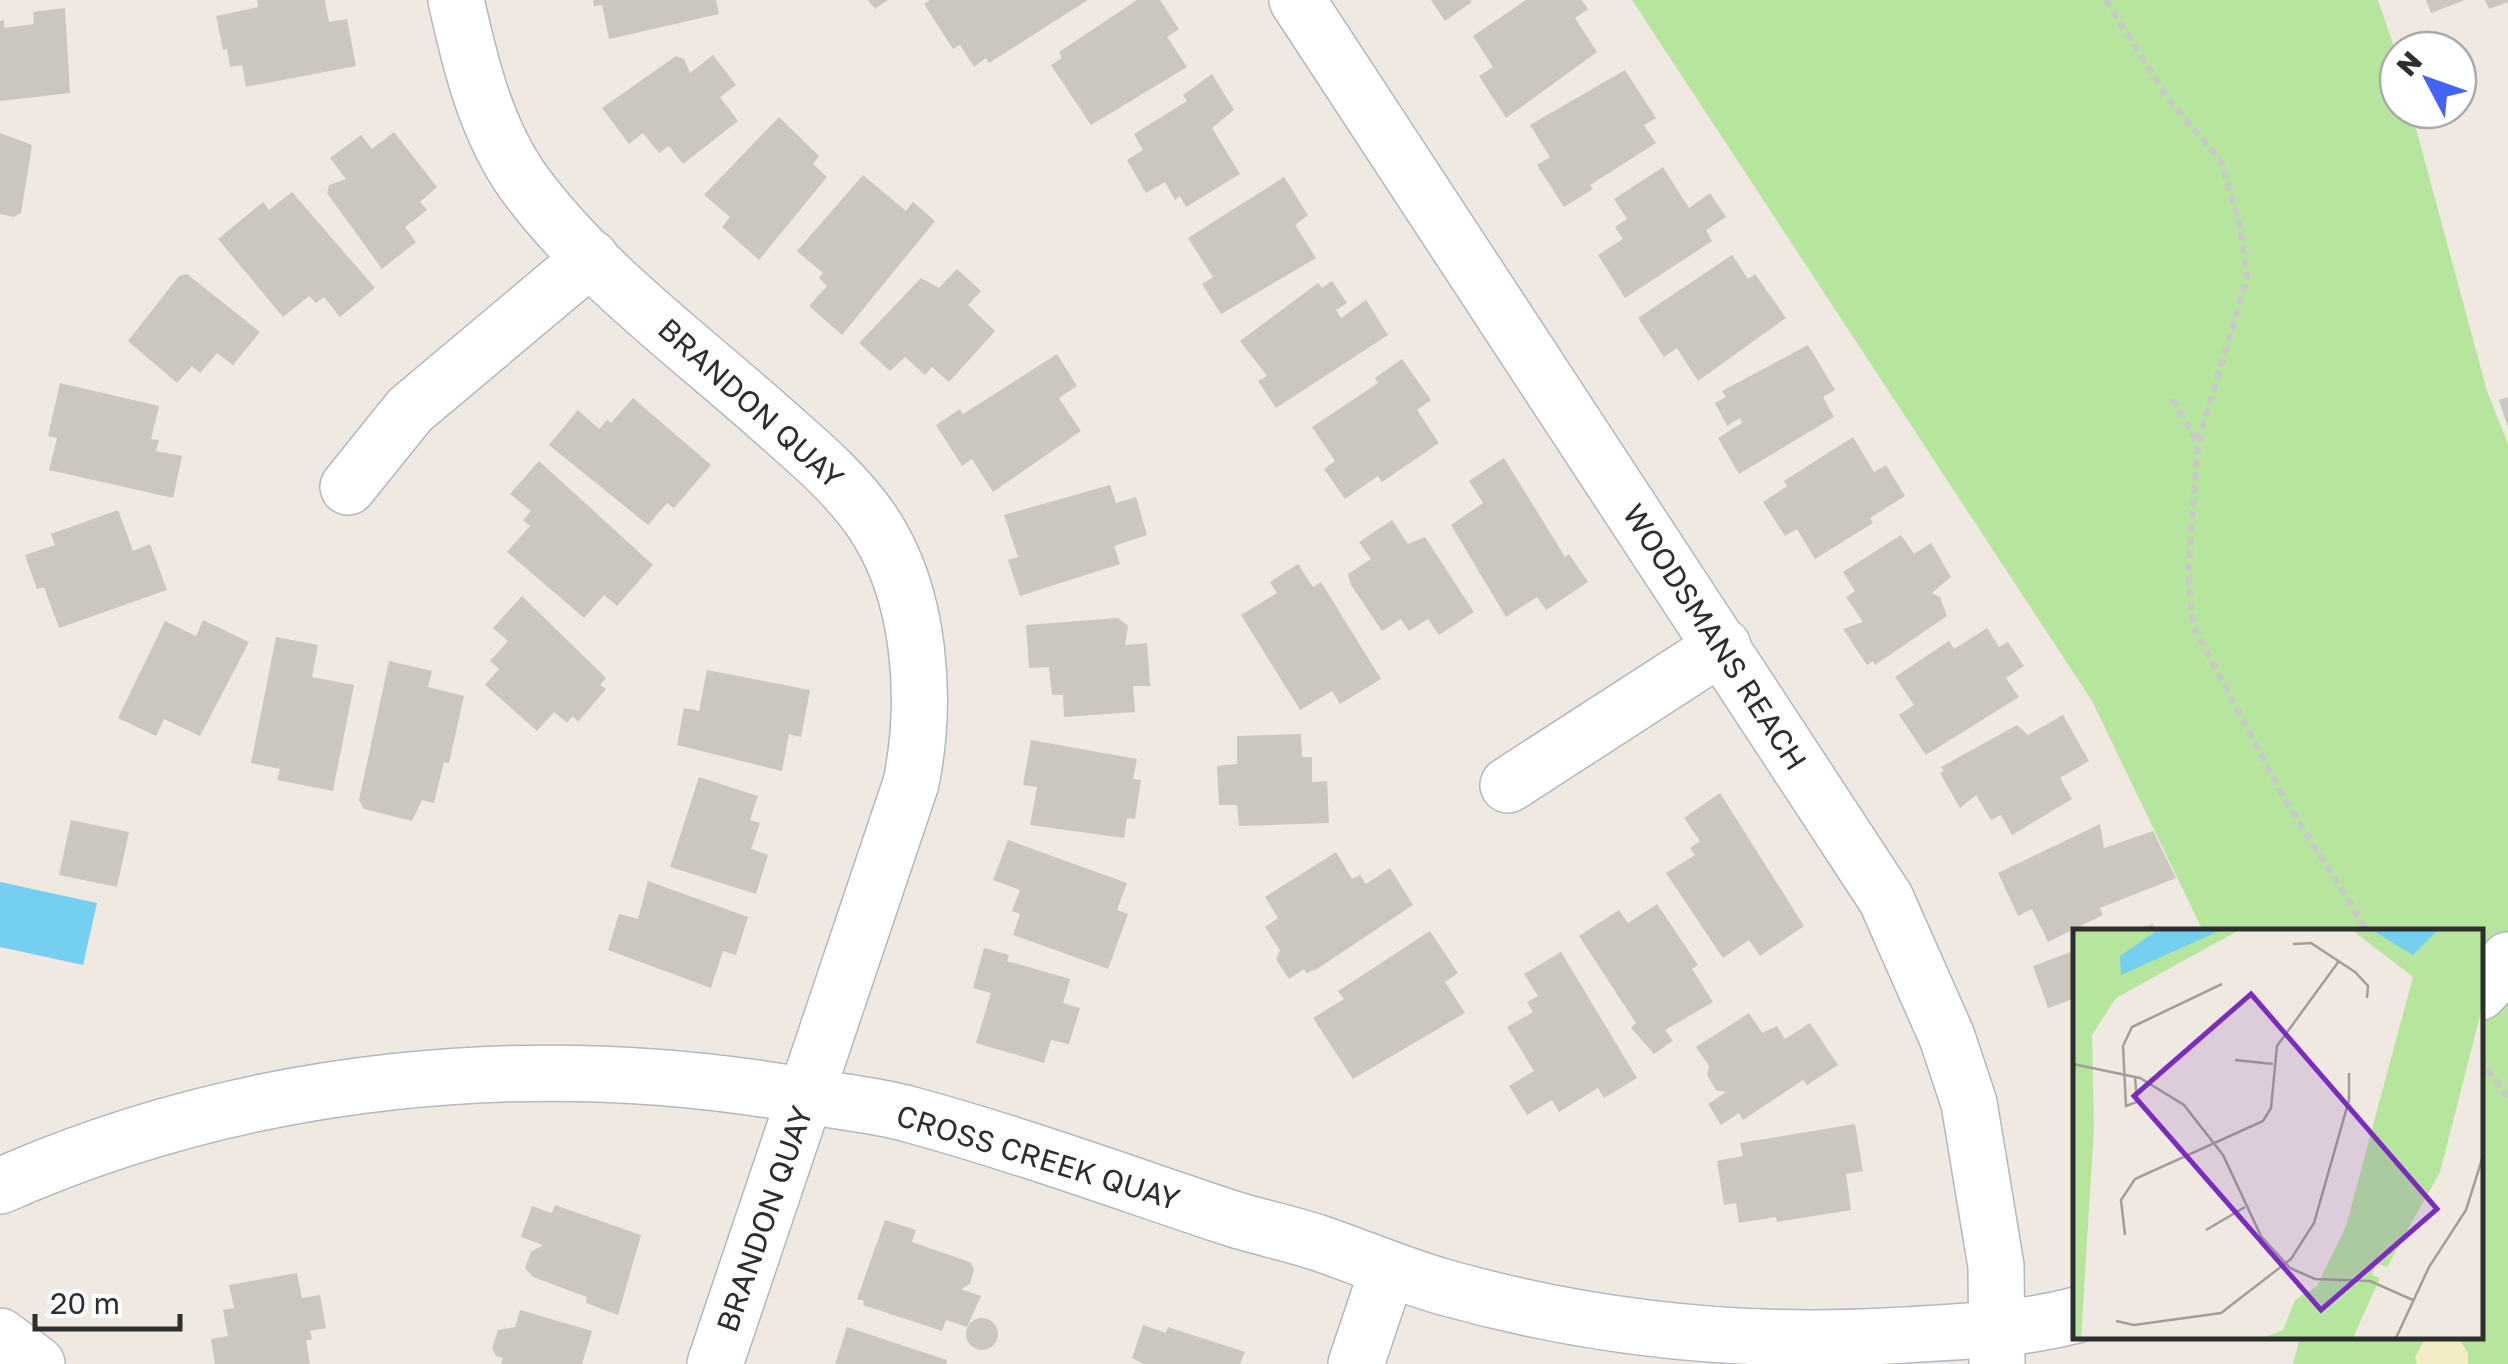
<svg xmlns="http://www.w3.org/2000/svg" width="2508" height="1364" font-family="'Golos Text',sans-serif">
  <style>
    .green { fill: #b6e59e }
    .sand { fill: #f3ecc5 }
    .water { fill: #75cff0 }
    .building { fill: #cbc7bf }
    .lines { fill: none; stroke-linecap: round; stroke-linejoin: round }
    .minor-casing { stroke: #b4b7c1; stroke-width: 58 }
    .path { stroke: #c9c9c9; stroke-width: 6; stroke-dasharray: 8 5; stroke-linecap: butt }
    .minor { stroke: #fff; stroke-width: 55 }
    .labels { text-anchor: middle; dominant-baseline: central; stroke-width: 8; stroke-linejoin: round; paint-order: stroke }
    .street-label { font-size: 30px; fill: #2e2e2e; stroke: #fff }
    .inset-road { fill: none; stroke: #a29e99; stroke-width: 2.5 }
    .view { fill: #7b2cbf; fill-opacity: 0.15; stroke: #7b2cbf; stroke-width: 5 }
    .inset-edge { fill: none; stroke: #2e2e2e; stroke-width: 5 }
  </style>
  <rect width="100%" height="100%" fill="#efe9e1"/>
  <polygon class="green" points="1632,0 2378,0 2398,59 2398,110 2411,110 2487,391 2508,444 2508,1364 2293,1364 2300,1337 2480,1336 2480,932 2203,931 2092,701"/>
  <polygon class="sand" points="2426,1337 2458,1337 2468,1353 2468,1364 2417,1364 2415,1357"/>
  <polygon class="water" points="0,882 97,903 83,965 0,947"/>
  <g class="building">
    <polygon points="257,0 325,0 329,22 347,19 356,66 246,87 242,65 230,67 227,49 223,50 216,16 258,7"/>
    <polygon points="593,0 716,0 719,14 609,39 602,5 594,6"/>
    <polygon points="868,0 888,0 875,9"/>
    <polygon points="930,0 1088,0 989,63 986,58 974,67 960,45 953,49 924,4"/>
    <polygon points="1137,0 1160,0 1179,29 1167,37 1187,67 1091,125 1051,65 1062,58 1059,52"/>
    <polygon points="1431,0 1470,0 1472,2 1445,21"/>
    <polygon points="1526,0 1582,0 1588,9 1575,18 1597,52 1506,118 1479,76 1493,67 1473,36"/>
    <polygon points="2426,0 2465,0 2431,13"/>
    <polygon points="2485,0 2508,0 2508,2 2489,9"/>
    <polygon points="65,8 70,93 0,101 0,21 4,20 4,28 34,24 33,12"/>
    <polygon points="713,55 736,85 720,97 738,121 683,164 669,146 659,153 643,133 629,144 602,108 676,56 684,59 690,73"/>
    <polygon points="1625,70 1656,118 1644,125 1656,143 1590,185 1593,189 1564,207 1537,165 1550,157 1530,125"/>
    <polygon points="1212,74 1234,110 1212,128 1240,174 1186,207 1180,196 1175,200 1165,182 1146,193 1127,160 1143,150 1134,134 1187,101 1183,95"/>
    <polygon points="779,117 819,156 813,164 827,177 759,260 722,227 730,217 704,195"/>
    <polygon points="394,132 437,187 420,202 427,210 405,227 416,242 382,269 327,193 329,185 346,179 330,158 361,135 372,149"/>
    <polygon points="0,133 32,145 21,213 14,217 0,214"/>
    <polygon points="1663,167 1689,208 1710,193 1726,217 1706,230 1712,241 1625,298 1598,255 1623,239 1615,227 1627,219 1614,199"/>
    <polygon points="863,175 906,211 913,202 935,221 842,335 809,306 827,286 819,278 823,273 797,251"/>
    <polygon points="1284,177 1308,215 1295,225 1316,258 1221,314 1202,284 1213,277 1188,238"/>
    <polygon points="292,192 375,288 340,317 324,297 316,303 309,296 283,317 218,239 263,202 269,210"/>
    <polygon points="1732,255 1748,279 1755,274 1786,318 1698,381 1677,348 1664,357 1638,318"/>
    <polygon points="957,269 981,291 968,305 995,331 949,382 932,367 925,375 905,357 890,371 859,343 921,278 939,288"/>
    <polygon points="187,274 260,332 233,365 217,353 200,373 192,366 177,383 128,341 179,276"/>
    <polygon points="1332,281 1347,303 1336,310 1341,318 1366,300 1388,335 1276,408 1258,381 1267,376 1240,341 1318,283 1322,288"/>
    <polygon points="1808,345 1835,390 1823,397 1834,417 1739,474 1718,438 1742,423 1740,418 1727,426 1715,403 1726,397 1722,391"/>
    <polygon points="1057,354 1077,386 1059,398 1081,431 993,492 972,459 962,466 936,425 960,409 963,414"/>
    <polygon points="1402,359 1431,400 1417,410 1439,443 1382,482 1378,476 1345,499 1324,469 1335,461 1312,427 1378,383 1375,378"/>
    <polygon points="60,383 159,406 151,439 159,440 156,451 182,456 173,498 49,470 57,438 48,436"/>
    <polygon points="2508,397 2508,425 2507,425 2499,400"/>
    <polygon points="633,398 711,465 674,508 667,503 648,525 549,445 578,410 599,429 607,420 611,423"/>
    <polygon points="1853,437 1874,472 1886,465 1905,496 1870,518 1873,523 1815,559 1797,529 1785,536 1763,502 1787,486 1784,481"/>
    <polygon points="1504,458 1565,557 1569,554 1588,582 1546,610 1537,597 1506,617 1451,525 1483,503 1469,481"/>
    <polygon points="539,461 653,565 617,606 604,595 584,618 507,552 530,526 523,520 531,511 510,494"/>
    <polygon points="1110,485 1116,503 1136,497 1147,535 1114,546 1120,564 1020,596 1008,560 1018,557 1004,515"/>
    <polygon points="118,510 133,551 150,544 167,590 59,628 44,587 37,589 25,555 55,545 51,534"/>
    <polygon points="1392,520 1408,544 1425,537 1474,612 1439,635 1428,619 1409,631 1401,619 1382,631 1351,585 1348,574 1371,559 1359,542"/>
    <polygon points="1901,535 1914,554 1931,543 1951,577 1932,593 1940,597 1947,616 1875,665 1873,661 1867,665 1843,629 1863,622 1846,597 1855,591 1843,572"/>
    <polygon points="1298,564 1313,587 1321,582 1381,679 1340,704 1332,691 1300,710 1241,615 1277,593 1270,582"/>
    <polygon points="522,596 606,678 600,685 606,689 578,722 573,716 567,723 554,712 537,731 485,685 499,669 490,661 508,641 493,628"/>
    <polygon points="1118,618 1128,626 1125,645 1147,643 1150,686 1133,686 1135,712 1064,717 1063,695 1052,695 1049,667 1029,668 1026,625"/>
    <polygon points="203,620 249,642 200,736 164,719 156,736 118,718 165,621 196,636"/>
    <polygon points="1987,628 1999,647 2008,642 2024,666 2006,678 2019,697 1926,755 1899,715 1914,705 1895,677 1949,641 1954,649"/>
    <polygon points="276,637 318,645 312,677 354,685 333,791 277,780 280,769 251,763"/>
    <polygon points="389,661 432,671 428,687 464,696 449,763 444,762 434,803 422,800 412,821 364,809 359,800"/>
    <polygon points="707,670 810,690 801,737 789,734 782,771 677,745 684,708 699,711"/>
    <polygon points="2063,715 2089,761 2060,778 2072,799 2012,835 2001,815 1991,820 1976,795 1960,808 1940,773 1944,771 1941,767 2017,725 2028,735"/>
    <polygon points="1301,734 1302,757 1312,757 1312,782 1327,781 1329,823 1239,826 1237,805 1219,805 1217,766 1237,764 1237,736"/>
    <polygon points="1031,740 1137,759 1133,779 1141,780 1135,819 1127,818 1124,838 1030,825 1037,787 1023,785"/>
    <polygon points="699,777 758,796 750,820 760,823 751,849 768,855 756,894 670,867"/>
    <polygon points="1720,793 1804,926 1760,956 1749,940 1723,958 1666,873 1695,855 1690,848 1700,841 1684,818"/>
    <polygon points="71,820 129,832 117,887 59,875"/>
    <polygon points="2100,824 2104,848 2153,831 2176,878 2100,908 2103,915 2048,942 2032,909 2018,916 1998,873"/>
    <polygon points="1008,840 1127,883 1117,910 1128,914 1108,969 1013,935 1020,914 1012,911 1020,890 993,880"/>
    <polygon points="1336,852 1352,879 1360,875 1366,884 1390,868 1413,905 1317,969 1306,973 1304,969 1289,979 1276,959 1280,950 1265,927 1278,918 1265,897"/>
    <polygon points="648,881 748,917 736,955 723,951 711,988 608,950 619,914 638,919"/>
    <polygon points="1657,904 1698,965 1692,969 1713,1002 1665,1030 1673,1041 1654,1054 1631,1028 1636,1023 1579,936 1619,910 1628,923"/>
    <polygon points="2153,924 2156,932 2132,932 2132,931"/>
    <polygon points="1430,931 1458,973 1445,982 1465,1013 1353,1079 1313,1018 1344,999 1338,991"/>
    <polygon points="984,948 1009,955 1007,961 1070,979 1063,1003 1080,1008 1069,1044 1051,1040 1044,1063 976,1043 991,993 973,988"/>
    <polygon points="2076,950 2076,998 2048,1008 2033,966"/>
    <polygon points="1561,952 1637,1078 1604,1098 1598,1088 1559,1112 1552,1100 1527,1115 1509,1086 1534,1071 1507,1027 1533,1012 1527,1002 1538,996 1524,974"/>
    <polygon points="1749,1013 1762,1033 1777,1026 1785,1039 1810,1023 1838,1065 1807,1085 1803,1080 1743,1120 1739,1113 1721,1125 1708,1104 1726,1092 1716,1090 1707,1075 1709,1066 1696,1047"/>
    <polygon points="1855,1124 1863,1171 1846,1174 1851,1210 1777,1222 1776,1217 1739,1223 1736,1203 1724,1205 1717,1161 1743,1156 1740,1143"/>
    <polygon points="555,1205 641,1235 618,1315 586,1303 587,1297 533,1277 525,1268 531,1252 543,1245 521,1237 532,1206 552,1213"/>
    <polygon points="885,1220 916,1230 912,1242 970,1262 974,1269 970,1284 961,1289 981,1296 967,1327 946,1320 942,1331 863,1305 864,1301 857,1299"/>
    <polygon points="297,1273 302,1298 320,1295 326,1328 310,1331 312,1339 306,1341 310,1364 215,1364 211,1339 228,1336 223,1310 234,1308 229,1285"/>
    <polygon points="520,1310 592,1331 582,1364 501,1364 503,1358 496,1356 492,1348 498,1330 515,1327"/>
    <circle cx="982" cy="1334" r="16"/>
    <polygon points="1143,1325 1166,1333 1168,1327 1245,1352 1240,1364 1144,1364 1132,1358"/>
    <polygon points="847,1327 947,1360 946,1364 835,1364"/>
  </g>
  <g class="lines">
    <g class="minor-casing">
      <g id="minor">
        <path d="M456,0C470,63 486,130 524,183C590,273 687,344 770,418C806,450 843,480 871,520C921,592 928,699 911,783L715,1364"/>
        <polyline points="1297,0 1886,899 1947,1037 1969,1103 1996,1266 1997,1364"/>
        <polyline points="348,487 410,410 591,258"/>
        <polyline points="1508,785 1723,646"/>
        <polyline points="2480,992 2508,960"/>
        <path d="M0,1186C250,1075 538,1048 806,1096C841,1102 878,1105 912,1115C1018,1144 1122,1182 1227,1217C1257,1227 1289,1233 1319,1243C1360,1257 1399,1274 1440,1286C1591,1329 1750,1345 1906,1335C1963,1331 2020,1330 2076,1315"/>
        <polyline points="0,1336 37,1364"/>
        <polyline points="1356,1364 1388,1269"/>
      </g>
    </g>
    <g class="path">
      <polyline points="2106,0 2168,99 2221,161 2241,230 2247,278 2198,443 2188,573 2193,626 2284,798 2368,932"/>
      <polyline points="2172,399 2198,443"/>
      <polyline points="2480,1059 2508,1098"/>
    </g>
    <use href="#minor" class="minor"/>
  </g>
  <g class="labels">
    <g class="street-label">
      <text transform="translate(751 403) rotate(42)">BRANDON QUAY</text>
      <text transform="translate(1715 637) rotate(57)">WOODSMANS REACH</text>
      <text transform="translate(1038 1157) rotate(17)">CROSS CREEK QUAY</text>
      <text transform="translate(764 1219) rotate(-71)">BRANDON QUAY</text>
    </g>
  </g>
  <g transform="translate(2073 929)">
    <rect width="410" height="410" fill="#efe9e1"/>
    <path d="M0,1H166L43,69L19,106L21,199L8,409H0ZM279,1H410V75L367,243L314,338L303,334L299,346L307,349L280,409H190L210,401L222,371L244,357L273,297L340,48Z" fill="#b6e59e"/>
    <path d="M85,1H148L48,46L47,27ZM299,1H365L340,26Z" fill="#75cff0"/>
    <path class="inset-road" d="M220,15L238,14L282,43L295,57L294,69M162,131L200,135M0,135L67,149L111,176L150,226L188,307L217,339L242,350L297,352L340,371M62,148L64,173L53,177L50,117L59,98L149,55M133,301L172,278M52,306L48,271L62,250L190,192L198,179L204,117L266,32M43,392L61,396L148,384L218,330L241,294L276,171V144M323,409L356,338L393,281L410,227"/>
    <path class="view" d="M178,65L364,280L248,381L61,167Z"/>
    <rect width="410" height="410" class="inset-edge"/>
  </g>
  <g transform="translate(2428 80) rotate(311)"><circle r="48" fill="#ffffff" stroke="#ababab" stroke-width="2.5"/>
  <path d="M0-8L18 38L0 25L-18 38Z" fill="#4264fb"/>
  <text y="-15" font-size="28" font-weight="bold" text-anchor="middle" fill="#2e2e2e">N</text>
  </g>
  <path d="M35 1314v15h145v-15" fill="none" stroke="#2e2e2e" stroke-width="5"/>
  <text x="50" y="1314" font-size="30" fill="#2e2e2e" stroke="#ffffff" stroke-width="8" paint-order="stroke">20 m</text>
</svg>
